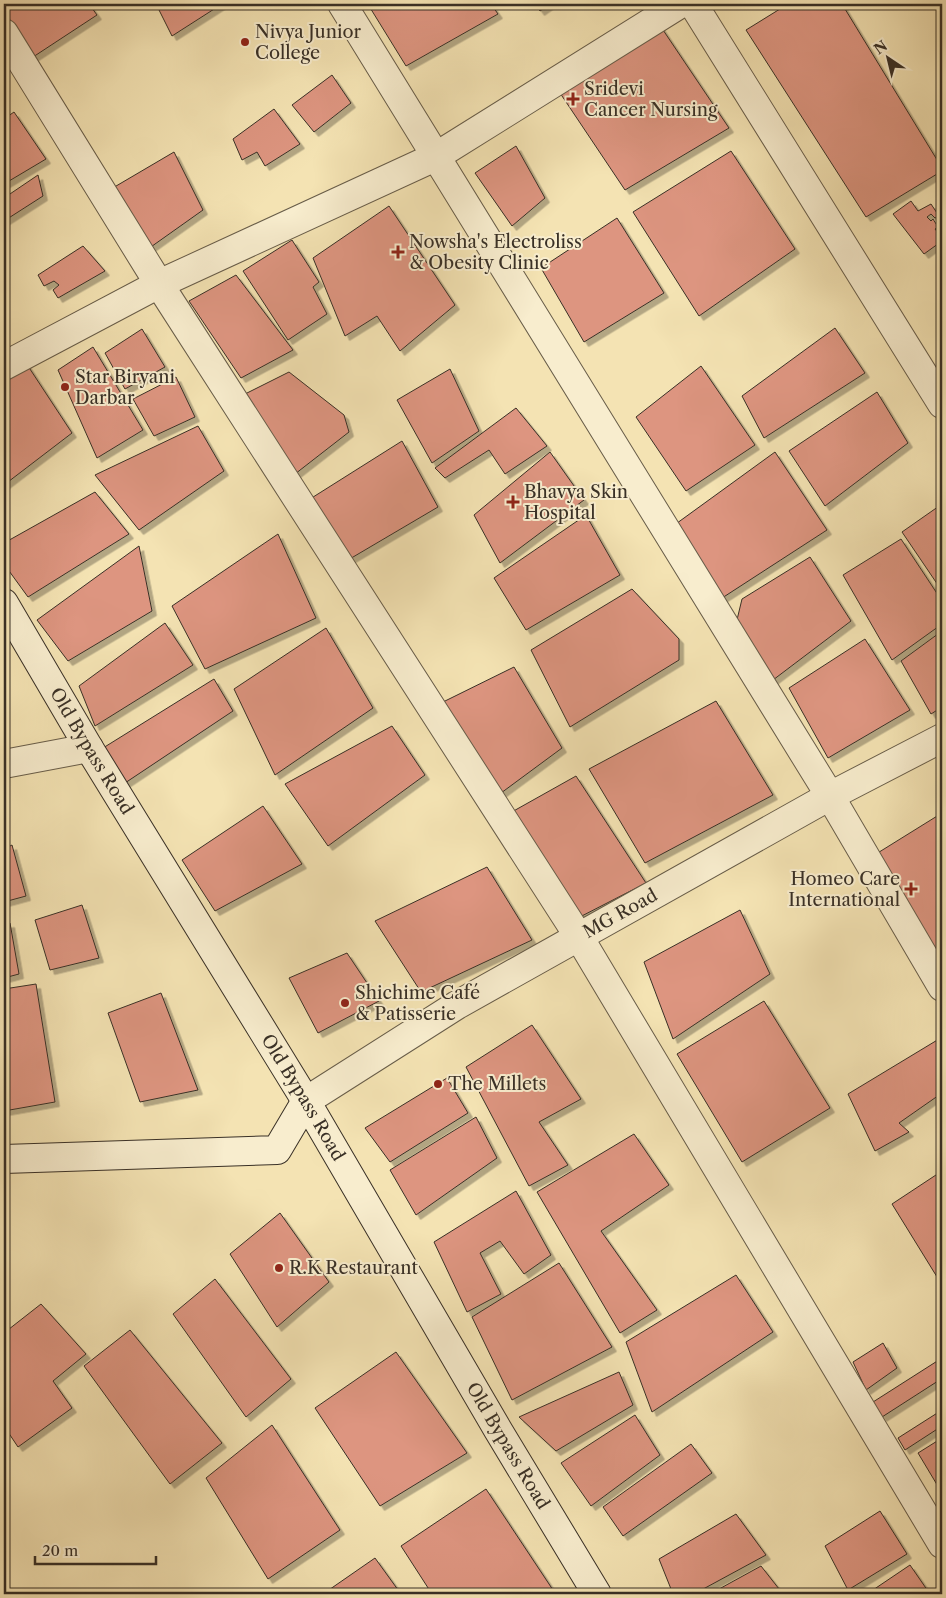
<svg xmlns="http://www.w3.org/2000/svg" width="946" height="1598" font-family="'Libre Caslon Text',serif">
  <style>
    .building { fill: #dd9580; stroke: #393026; filter: url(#shadow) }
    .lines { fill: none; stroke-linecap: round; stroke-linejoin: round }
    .street-casing { stroke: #685d49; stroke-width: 30 }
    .secondary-casing { stroke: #393026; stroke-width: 30 }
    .street { stroke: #f8edce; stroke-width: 28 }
    .secondary { stroke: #f8edce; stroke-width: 28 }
    .poi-dot { fill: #8f2418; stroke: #f8edce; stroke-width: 2 }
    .labels { text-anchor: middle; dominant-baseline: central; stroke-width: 4; stroke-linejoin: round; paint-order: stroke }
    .poi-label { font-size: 18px; fill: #393026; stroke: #f8edce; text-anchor: start }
    .street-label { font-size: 18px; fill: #393026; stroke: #f8edce }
  </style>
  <defs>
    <filter id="shadow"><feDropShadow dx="4.5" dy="4.5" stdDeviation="0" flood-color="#0004"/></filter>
  </defs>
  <rect width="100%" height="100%" fill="#f4e3b3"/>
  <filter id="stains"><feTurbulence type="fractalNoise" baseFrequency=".004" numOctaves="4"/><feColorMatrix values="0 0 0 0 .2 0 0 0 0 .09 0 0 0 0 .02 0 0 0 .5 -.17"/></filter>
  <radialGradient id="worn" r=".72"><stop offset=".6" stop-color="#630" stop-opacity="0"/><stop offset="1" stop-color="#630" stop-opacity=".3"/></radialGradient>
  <g class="building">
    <polygon points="4,4 89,4 97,15 30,59 4,18"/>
    <polygon points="156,4 222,4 172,36"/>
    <polygon points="373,4 491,4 498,14 406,66 369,6"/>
    <polygon points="535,4 550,4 540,11"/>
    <polygon points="788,4 842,4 942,168 942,171 866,217 746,30"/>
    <polygon points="659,24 729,128 625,190 560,93"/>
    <polygon points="332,75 351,103 314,132 292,105"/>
    <polygon points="274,109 300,144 265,166 257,152 242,160 233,139"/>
    <polygon points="14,112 46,159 4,184 4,119"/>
    <polygon points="516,146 545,198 512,226 475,173"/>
    <polygon points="731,151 795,249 699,316 633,212"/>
    <polygon points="174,152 203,210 148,249 111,189"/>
    <polygon points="38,175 43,196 4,221 4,198"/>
    <polygon points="911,201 918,211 931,204 939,216 935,218 931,214 927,217 931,221 933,219 938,227 935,229 939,234 942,232 942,241 924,254 893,214"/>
    <polygon points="389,206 455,305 400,351 377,316 345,336 313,258"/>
    <polygon points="617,218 664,293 584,342 541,268"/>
    <polygon points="292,240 319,282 313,287 327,314 288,340 243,271"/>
    <polygon points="83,246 105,271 58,298 53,290 59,285 54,281 44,286 38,275"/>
    <polygon points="236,275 293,350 241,378 189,301"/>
    <polygon points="835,328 865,373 764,438 742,396"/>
    <polygon points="142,329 165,367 125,389 105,353"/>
    <polygon points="93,347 143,430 97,458 58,370"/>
    <polygon points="26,363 72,433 4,485 4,377"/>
    <polygon points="701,366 755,445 686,491 636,417"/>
    <polygon points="450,369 479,431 432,463 397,400"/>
    <polygon points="289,372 344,415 349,432 295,474 243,395"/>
    <polygon points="176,377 195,417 154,436 133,399"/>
    <polygon points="877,392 908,443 825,506 789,451"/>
    <polygon points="516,408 547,446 505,474 489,450 445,478 435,468"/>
    <polygon points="198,426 224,471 139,530 95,475"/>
    <polygon points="402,441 438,507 348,560 310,499"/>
    <polygon points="550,452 584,500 500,563 474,515"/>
    <polygon points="775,452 827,530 719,600 673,526"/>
    <polygon points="95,492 129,534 28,597 4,564 4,543"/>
    <polygon points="942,504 942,591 902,532"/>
    <polygon points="586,515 620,575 526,630 494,578"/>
    <polygon points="278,534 316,618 205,669 172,606"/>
    <polygon points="901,539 942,601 942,624 892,660 843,575"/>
    <polygon points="139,546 152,611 68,661 37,620"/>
    <polygon points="810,557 851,621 773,680 736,624 742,599"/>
    <polygon points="632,589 679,639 679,660 570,727 531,650"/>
    <polygon points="165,623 193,665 95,726 79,686"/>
    <polygon points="326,628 373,708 275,775 234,689"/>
    <polygon points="942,631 942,707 931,714 901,661"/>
    <polygon points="865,639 910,710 828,758 789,688"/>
    <polygon points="514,667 562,748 497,796 443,702"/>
    <polygon points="214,679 233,711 125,783 103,748"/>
    <polygon points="716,701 773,795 645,863 589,769"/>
    <polygon points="392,726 425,775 328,846 285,784"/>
    <polygon points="576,776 646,883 574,920 510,813"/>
    <polygon points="263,806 302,864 215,911 182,860"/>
    <polygon points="942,813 942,962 876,854"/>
    <polygon points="12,845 26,896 4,902 4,849"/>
    <polygon points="487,867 532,940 421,992 375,921"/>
    <polygon points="82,905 99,958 50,970 35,920"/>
    <polygon points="740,910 770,974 673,1039 644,962"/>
    <polygon points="10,923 19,974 4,978 4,924"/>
    <polygon points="347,953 379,1001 318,1033 289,978"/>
    <polygon points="36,984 55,1102 4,1111 4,989"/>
    <polygon points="161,993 198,1090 140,1102 108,1013"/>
    <polygon points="764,1001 830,1108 742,1162 677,1054"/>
    <polygon points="532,1025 581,1099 539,1122 568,1165 529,1186 466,1067"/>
    <polygon points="939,1039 942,1044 942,1093 899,1123 909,1132 875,1151 848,1094"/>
    <polygon points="447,1078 468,1113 390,1162 365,1128"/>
    <polygon points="476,1117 497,1158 416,1215 390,1170"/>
    <polygon points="634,1134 669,1185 601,1231 657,1310 620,1333 537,1192"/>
    <polygon points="942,1171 942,1285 892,1204"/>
    <polygon points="516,1191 551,1255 524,1274 500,1241 480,1253 501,1294 467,1312 434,1242"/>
    <polygon points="280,1213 329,1282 277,1327 230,1254"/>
    <polygon points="559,1263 612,1347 512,1400 472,1317"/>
    <polygon points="736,1275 773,1332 652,1412 626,1342"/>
    <polygon points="215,1279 291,1379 246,1417 173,1314"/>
    <polygon points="41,1304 86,1354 53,1381 72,1408 18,1447 4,1426 4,1333"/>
    <polygon points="130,1330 222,1443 170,1484 84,1366"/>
    <polygon points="883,1343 897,1368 866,1390 853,1362"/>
    <polygon points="396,1352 467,1453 380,1506 315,1408"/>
    <polygon points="942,1358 942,1387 938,1381 882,1417 873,1402"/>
    <polygon points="619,1372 633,1405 556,1451 519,1417"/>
    <polygon points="942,1410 942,1426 905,1450 898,1438"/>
    <polygon points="635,1415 660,1455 591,1506 561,1463"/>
    <polygon points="272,1425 340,1530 268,1579 206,1478"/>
    <polygon points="942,1438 942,1493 918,1453"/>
    <polygon points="691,1444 712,1473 623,1536 603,1507"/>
    <polygon points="486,1489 553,1590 546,1594 432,1594 401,1546"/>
    <polygon points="880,1511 907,1554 848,1590 825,1546"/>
    <polygon points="736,1514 766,1555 694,1594 673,1594 659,1559"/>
    <polygon points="375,1558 401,1594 323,1594"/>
    <polygon points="910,1565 930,1594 867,1594"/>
    <polygon points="761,1566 783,1594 710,1594"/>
  </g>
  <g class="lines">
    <g class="street-casing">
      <g id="street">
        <polyline points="342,4 830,796 942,987"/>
        <polyline points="693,4 942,404"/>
        <polyline points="4,33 159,284 579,937 942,1544"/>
        <polyline points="4,366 159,284 435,157 680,4"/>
        <polyline points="4,764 89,748"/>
        <path id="s1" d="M306,1101L457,1005L830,796L942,738"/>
      </g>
    </g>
    <g class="secondary-casing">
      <g id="secondary">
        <path id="s2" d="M4,603L89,748L306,1101L498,1430L597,1594"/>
        <polyline points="4,1159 277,1150 306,1101"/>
      </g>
    </g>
    <use href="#street" class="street"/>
    <use href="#secondary" class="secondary"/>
  </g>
  <g class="poi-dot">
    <circle cx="245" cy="42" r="5"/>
    <path d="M570.5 91.5h5v5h5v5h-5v5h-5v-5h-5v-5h5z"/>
    <path d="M395.5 244.5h5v5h5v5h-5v5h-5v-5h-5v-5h5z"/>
    <circle cx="65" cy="387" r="5"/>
    <path d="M510.5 494.5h5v5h5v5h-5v5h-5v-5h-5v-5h5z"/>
    <path d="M908.5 881.5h5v5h5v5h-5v5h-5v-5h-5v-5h5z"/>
    <circle cx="345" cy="1003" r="5"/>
    <circle cx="438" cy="1084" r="5"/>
    <circle cx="279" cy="1268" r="5"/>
  </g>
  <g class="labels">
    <g class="poi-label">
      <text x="255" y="32">Nivya Junior<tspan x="255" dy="21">College</tspan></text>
      <text x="584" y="89">Sridevi<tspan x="584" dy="21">Cancer Nursing</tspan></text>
      <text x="409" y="242">Nowsha's Electroliss<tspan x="409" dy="21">&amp; Obesity Clinic</tspan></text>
      <text x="75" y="377">Star Biryani<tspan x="75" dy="21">Darbar</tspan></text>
      <text x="524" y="492">Bhavya Skin<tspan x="524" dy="21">Hospital</tspan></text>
      <text x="900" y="879" text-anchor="end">Homeo Care<tspan x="900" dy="21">International</tspan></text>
      <text x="355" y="993">Shichime Café<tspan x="355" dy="21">&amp; Patisserie</tspan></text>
      <text x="448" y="1084">The Millets</text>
      <text x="289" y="1268">R.K Restaurant</text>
    </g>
    <g class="street-label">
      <text stroke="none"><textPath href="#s2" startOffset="172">Old Bypass Road</textPath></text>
      <text stroke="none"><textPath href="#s1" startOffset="366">MG Road</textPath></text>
      <text stroke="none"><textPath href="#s2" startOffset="578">Old Bypass Road</textPath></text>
      <text stroke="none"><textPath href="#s2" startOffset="982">Old Bypass Road</textPath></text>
    </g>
  </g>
  <rect width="946" height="1598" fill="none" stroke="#f4e3b3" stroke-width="20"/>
  <rect x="5" y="5" width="936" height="1588" fill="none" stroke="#393026" stroke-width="2.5"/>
  <rect x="10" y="10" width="926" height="1578" fill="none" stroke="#393026"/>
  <g transform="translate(888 58) rotate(325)" stroke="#f8edce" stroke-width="4" paint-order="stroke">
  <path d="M0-4L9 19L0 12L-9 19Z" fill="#393026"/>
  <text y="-8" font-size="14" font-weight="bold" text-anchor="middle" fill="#393026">N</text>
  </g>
  <path d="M35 1556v8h121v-8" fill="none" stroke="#393026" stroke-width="2.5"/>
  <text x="42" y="1556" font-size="15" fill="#393026" stroke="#f8edce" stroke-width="4" paint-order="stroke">20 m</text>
  <rect width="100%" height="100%" filter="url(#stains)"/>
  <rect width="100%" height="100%" fill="url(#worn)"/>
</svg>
